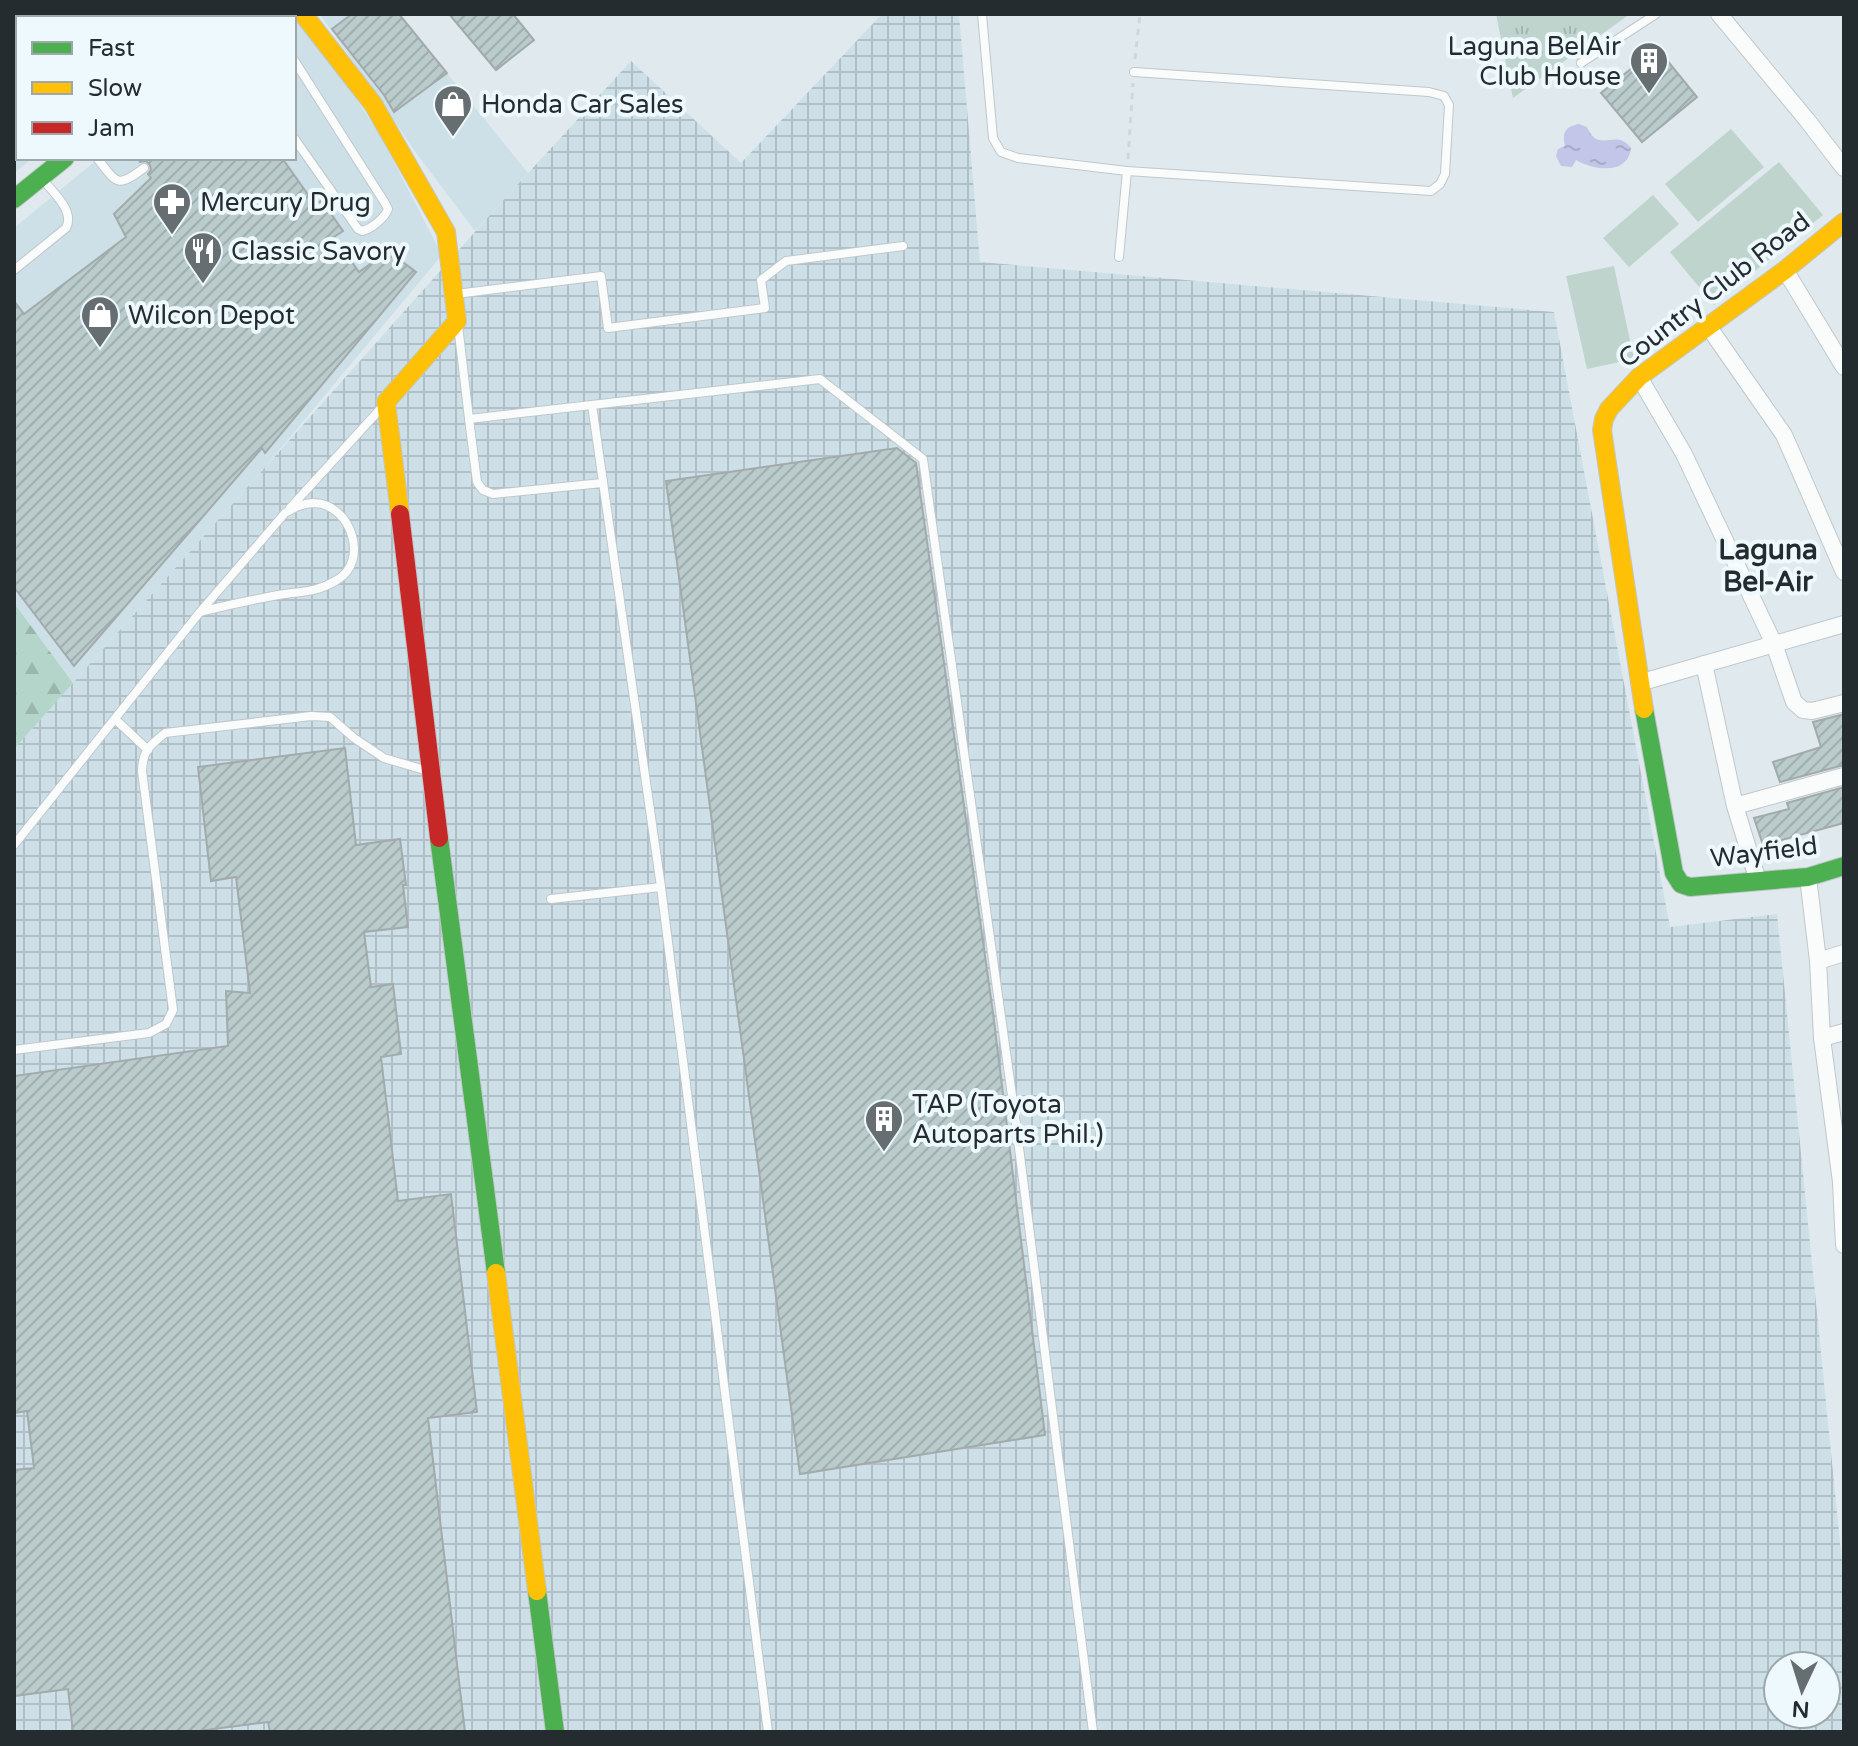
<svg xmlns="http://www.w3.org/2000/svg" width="1858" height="1746" font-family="'Varela Round',sans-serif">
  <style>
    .built { fill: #cde0e7 }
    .industrial { fill: url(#industrial-grid); fill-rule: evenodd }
    .grass { fill: url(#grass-tufts) }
    .forest { fill: url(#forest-firs) }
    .park { fill: #bed4cc }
    .water { fill: url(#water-ripples) }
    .building { fill: url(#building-hatch); stroke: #a2aaac; stroke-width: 2 }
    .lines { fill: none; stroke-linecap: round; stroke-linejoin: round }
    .lane-casing { stroke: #c0c7ca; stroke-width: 10 }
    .street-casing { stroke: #c0c7ca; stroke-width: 18 }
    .fast-casing { stroke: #c0c7ca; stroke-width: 20 }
    .slow-casing { stroke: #c0c7ca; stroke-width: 20 }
    .jam-casing { stroke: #c0c7ca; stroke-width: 20 }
    .path { stroke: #d3d6d8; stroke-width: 3; stroke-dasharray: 6 6; stroke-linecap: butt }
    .lane { stroke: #fafcfc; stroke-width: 8 }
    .street { stroke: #fafcfc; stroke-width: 16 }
    .fast { stroke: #4caf50; stroke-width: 18 }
    .slow { stroke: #ffc107; stroke-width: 18 }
    .jam { stroke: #c62828; stroke-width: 18 }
    .labels { text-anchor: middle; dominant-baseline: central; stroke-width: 8; stroke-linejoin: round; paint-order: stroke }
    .poi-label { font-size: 26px; fill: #252c2f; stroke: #eef9fd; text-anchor: start }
    .street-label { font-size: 26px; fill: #252c2f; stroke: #eef9fd }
    .neighbourhood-label { font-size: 28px; font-weight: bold; fill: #252c2f; stroke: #eef9fd }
  </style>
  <defs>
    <pattern id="industrial-grid" width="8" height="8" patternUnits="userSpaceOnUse" patternTransform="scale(2)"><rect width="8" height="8" fill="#cde0e7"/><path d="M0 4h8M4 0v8" fill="none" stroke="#b0c0c6"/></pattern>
    <pattern id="grass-tufts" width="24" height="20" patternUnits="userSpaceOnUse" patternTransform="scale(2)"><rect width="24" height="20" fill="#bed4cc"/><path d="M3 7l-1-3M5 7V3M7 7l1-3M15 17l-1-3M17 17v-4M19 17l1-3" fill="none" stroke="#a3b6b0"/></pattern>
    <pattern id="forest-firs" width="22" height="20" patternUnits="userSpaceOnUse" patternTransform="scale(2)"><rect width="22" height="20" fill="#b4d5c9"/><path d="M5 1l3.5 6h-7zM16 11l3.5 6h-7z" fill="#9bb7ad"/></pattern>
    <pattern id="water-ripples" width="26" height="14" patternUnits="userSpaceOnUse" patternTransform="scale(2)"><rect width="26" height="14" fill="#c3c6e8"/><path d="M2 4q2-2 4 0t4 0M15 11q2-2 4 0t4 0" fill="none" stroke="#a7aac7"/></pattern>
    <pattern id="building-hatch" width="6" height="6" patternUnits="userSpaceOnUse" patternTransform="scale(2)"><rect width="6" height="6" fill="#bacbcc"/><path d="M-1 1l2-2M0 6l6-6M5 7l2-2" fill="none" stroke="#a0aeb0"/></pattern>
  </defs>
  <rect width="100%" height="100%" fill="#e0eaee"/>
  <g class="built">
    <polygon points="14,14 219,14 214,18 18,18 18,158 33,158 14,173"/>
    <polygon points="284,14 302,14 382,139 442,255 266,466 73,683 14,603 14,228 99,158 294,158 294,18 279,18"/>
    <polygon points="320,14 399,14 528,173 475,231 422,161"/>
  </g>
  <path class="industrial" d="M882,14H959L980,262L1554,312L1670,927L1777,914L1844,1582V1732H14V749L498,206L631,61L741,163ZM1778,1666H1826V1714H1778Z"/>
  <polygon class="grass" points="1496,14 1630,14 1513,98"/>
  <polygon class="forest" points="14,603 73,683 14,749"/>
  <g class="park">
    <polygon points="1731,129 1764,167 1698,222 1665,184"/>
    <polygon points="1779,162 1823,215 1714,305 1670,252"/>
    <polygon points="1653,195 1679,224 1629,267 1603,238"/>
    <polygon points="1614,266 1634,359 1587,369 1566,276"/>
  </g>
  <path class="water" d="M1579,124L1587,127C1599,155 1616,127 1631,148C1628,176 1593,170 1576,160L1572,167L1561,166L1556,156L1558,149L1565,146C1562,132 1565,127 1579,124Z"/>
  <g class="building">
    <polygon points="352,14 399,14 447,73 394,112 384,95 332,29"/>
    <polygon points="449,14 513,14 534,40 496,70"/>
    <polygon points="1657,48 1697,97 1642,142 1601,93"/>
    <polygon points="138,158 282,158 314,203 322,201 343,231 334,237 359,272 388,251 416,272 265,453 262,448 74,666 14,587 14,301 24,314 126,237 114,214 151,178 148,174 151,170 150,165 146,161 140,162"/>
    <polygon points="897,448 916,463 993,1013 1045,1435 800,1474 666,481"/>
    <polygon points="1844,714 1844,765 1780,782 1773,762 1821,747 1813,722"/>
    <polygon points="345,748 356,845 400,839 406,885 403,885 408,927 364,932 371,987 393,984 401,1054 381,1057 398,1201 451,1194 477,1412 428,1418 465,1732 270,1732 268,1722 191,1732 73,1732 68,1689 14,1696 14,1470 34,1468 27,1411 14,1413 14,1076 228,1046 226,991 250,993 236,877 211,881 198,767"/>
    <polygon points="1844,787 1844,823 1763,845 1754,818 1789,809 1787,803"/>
  </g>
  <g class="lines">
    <g class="lane-casing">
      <g id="lane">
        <polyline points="204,14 206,18"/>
        <polyline points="982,14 993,138 1001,152 1018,158 1127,171 1431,191 1440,184 1445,174 1449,105 1444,96 1429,92 1134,72"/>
        <polyline points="101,18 107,14"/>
        <polyline points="174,18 180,14"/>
        <path d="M294,60L385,203L388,209C385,218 371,229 362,231L358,229L294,138"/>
        <polyline points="1581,63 1656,14"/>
        <polyline points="14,87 18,84"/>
        <polyline points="14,141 18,138"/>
        <path d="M97,158C117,183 116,189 144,168"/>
        <polyline points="1119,257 1127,171"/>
        <path d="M14,270L66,228C75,212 54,193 44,181"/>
        <polyline points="456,294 601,276 608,328 765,308 761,280 786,261 903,246"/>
        <polyline points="458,325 469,419 820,379 923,459 1016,1124 1093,1732"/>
        <polyline points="592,405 661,887 768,1732"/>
        <polyline points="469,419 477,482 483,490 493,494 602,483"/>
        <polyline points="290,508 383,406"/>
        <polyline points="115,719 148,750"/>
        <path d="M14,845L200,612L285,513C294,508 303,503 314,503C351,504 370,561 337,580C316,593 301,591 278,595C252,600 226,605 200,612"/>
        <polyline points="551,899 661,887"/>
        <path d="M14,1050L149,1033L166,1024L173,1010L142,771C143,750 149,746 165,733L311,716L330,717L354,738L384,758L428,771"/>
      </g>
    </g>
    <g class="street-casing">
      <g id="street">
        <polyline points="1719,14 1807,120 1844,168"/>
        <polyline points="1785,270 1844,367"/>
        <polyline points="1708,326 1784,435 1844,572"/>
        <polyline points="1639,377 1684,454 1774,644 1794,702 1803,710 1812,711 1844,703"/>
        <polyline points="1704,664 1735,806 1758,881"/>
        <polyline points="1639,683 1844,624"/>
        <polyline points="1735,806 1844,776"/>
        <polyline points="1808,877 1818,961 1822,1038 1841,1182 1844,1245"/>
        <polyline points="1818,961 1844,953"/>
        <polyline points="1822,1038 1844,1032"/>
      </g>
    </g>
    <g class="fast-casing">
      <g id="fast">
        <polyline points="247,18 253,14"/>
        <polyline points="14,199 65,158"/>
        <polyline points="1644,709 1674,873 1681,884 1690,887 1808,877 1844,866"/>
        <polyline points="439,838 496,1273"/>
        <polyline points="537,1591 555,1732"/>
      </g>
    </g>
    <g class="slow-casing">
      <g id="slow">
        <polyline points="303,14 373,104 446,232 457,321 386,402 400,514"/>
        <polyline points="1644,709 1602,430 1604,419 1609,409 1639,377 1785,270 1844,222"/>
        <polyline points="496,1273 537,1591"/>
      </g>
    </g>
    <g class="jam-casing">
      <polyline id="jam" points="400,514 439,838"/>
    </g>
    <g class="path">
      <polyline points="1135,59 1140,14"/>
      <polyline points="1128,159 1133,83"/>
    </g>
    <use href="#lane" class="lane"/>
    <use href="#street" class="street"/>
    <use href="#fast" class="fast"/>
    <use href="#slow" class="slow"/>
    <use href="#jam" class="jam"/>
  </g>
  <defs>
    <g id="building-pin" transform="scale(2)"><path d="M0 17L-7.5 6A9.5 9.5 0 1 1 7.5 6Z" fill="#666e72" stroke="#eef9fd"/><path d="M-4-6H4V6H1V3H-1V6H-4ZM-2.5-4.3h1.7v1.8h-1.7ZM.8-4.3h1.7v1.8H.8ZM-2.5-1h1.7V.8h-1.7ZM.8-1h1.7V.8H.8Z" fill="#fff"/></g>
    <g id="shop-pin" transform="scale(2)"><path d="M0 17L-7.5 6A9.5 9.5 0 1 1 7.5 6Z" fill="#666e72" stroke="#eef9fd"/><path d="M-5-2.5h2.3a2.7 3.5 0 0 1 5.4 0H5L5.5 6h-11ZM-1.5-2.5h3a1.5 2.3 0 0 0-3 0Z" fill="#fff"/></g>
    <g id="pharmacy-pin" transform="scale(2)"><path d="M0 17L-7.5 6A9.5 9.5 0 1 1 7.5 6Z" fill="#666e72" stroke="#eef9fd"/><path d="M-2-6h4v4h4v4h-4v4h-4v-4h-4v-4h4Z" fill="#fff"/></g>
    <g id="restaurant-pin" transform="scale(2)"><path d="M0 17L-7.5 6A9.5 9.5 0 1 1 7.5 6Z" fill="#666e72" stroke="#eef9fd"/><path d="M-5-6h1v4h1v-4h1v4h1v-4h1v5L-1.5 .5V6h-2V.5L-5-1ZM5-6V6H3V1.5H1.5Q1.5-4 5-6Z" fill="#fff"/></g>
  </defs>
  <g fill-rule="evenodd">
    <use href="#building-pin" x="1649" y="61"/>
    <use href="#shop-pin" x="453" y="104"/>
    <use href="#pharmacy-pin" x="172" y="202"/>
    <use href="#restaurant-pin" x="203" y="251"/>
    <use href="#shop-pin" x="100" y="315"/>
    <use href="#building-pin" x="884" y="1119"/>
  </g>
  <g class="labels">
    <g class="poi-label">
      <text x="1621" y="46" text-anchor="end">Laguna BelAir<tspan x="1621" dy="30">Club House</tspan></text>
      <text x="481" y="104">Honda Car Sales</text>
      <text x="200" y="202">Mercury Drug</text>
      <text x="231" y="251">Classic Savory</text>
      <text x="128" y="315">Wilcon Depot</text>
      <text x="912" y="1104">TAP (Toyota<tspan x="912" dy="30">Autoparts Phil.)</tspan></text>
    </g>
    <g class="street-label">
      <text transform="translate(1714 290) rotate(-38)">Country Club Road</text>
      <text transform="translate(1764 852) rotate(-7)">Wayfield</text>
    </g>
    <g class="neighbourhood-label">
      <text x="1768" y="550">Laguna<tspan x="1768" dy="32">Bel-Air</tspan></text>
    </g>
  </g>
  <rect width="1858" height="1746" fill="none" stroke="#252c2f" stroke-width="32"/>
  <rect x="16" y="16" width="280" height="144" fill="#eef9fd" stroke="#9ea7ab" stroke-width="2"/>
  <rect x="32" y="42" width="40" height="12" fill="#4caf50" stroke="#9ea7ab" stroke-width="2"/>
  <text x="88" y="56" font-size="24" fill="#252c2f">Fast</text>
  <rect x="32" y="82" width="40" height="12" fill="#ffc107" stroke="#9ea7ab" stroke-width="2"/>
  <text x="88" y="96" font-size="24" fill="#252c2f">Slow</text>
  <rect x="32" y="122" width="40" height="12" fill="#c62828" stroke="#9ea7ab" stroke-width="2"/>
  <text x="88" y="136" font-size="24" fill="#252c2f">Jam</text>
  <g transform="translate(1802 1690) rotate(184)"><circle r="38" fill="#eef9fd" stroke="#9ea7ab" stroke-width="2"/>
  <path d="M0-6L14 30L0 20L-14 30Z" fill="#666e72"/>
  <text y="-12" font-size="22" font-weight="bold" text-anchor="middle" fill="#252c2f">N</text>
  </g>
</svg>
